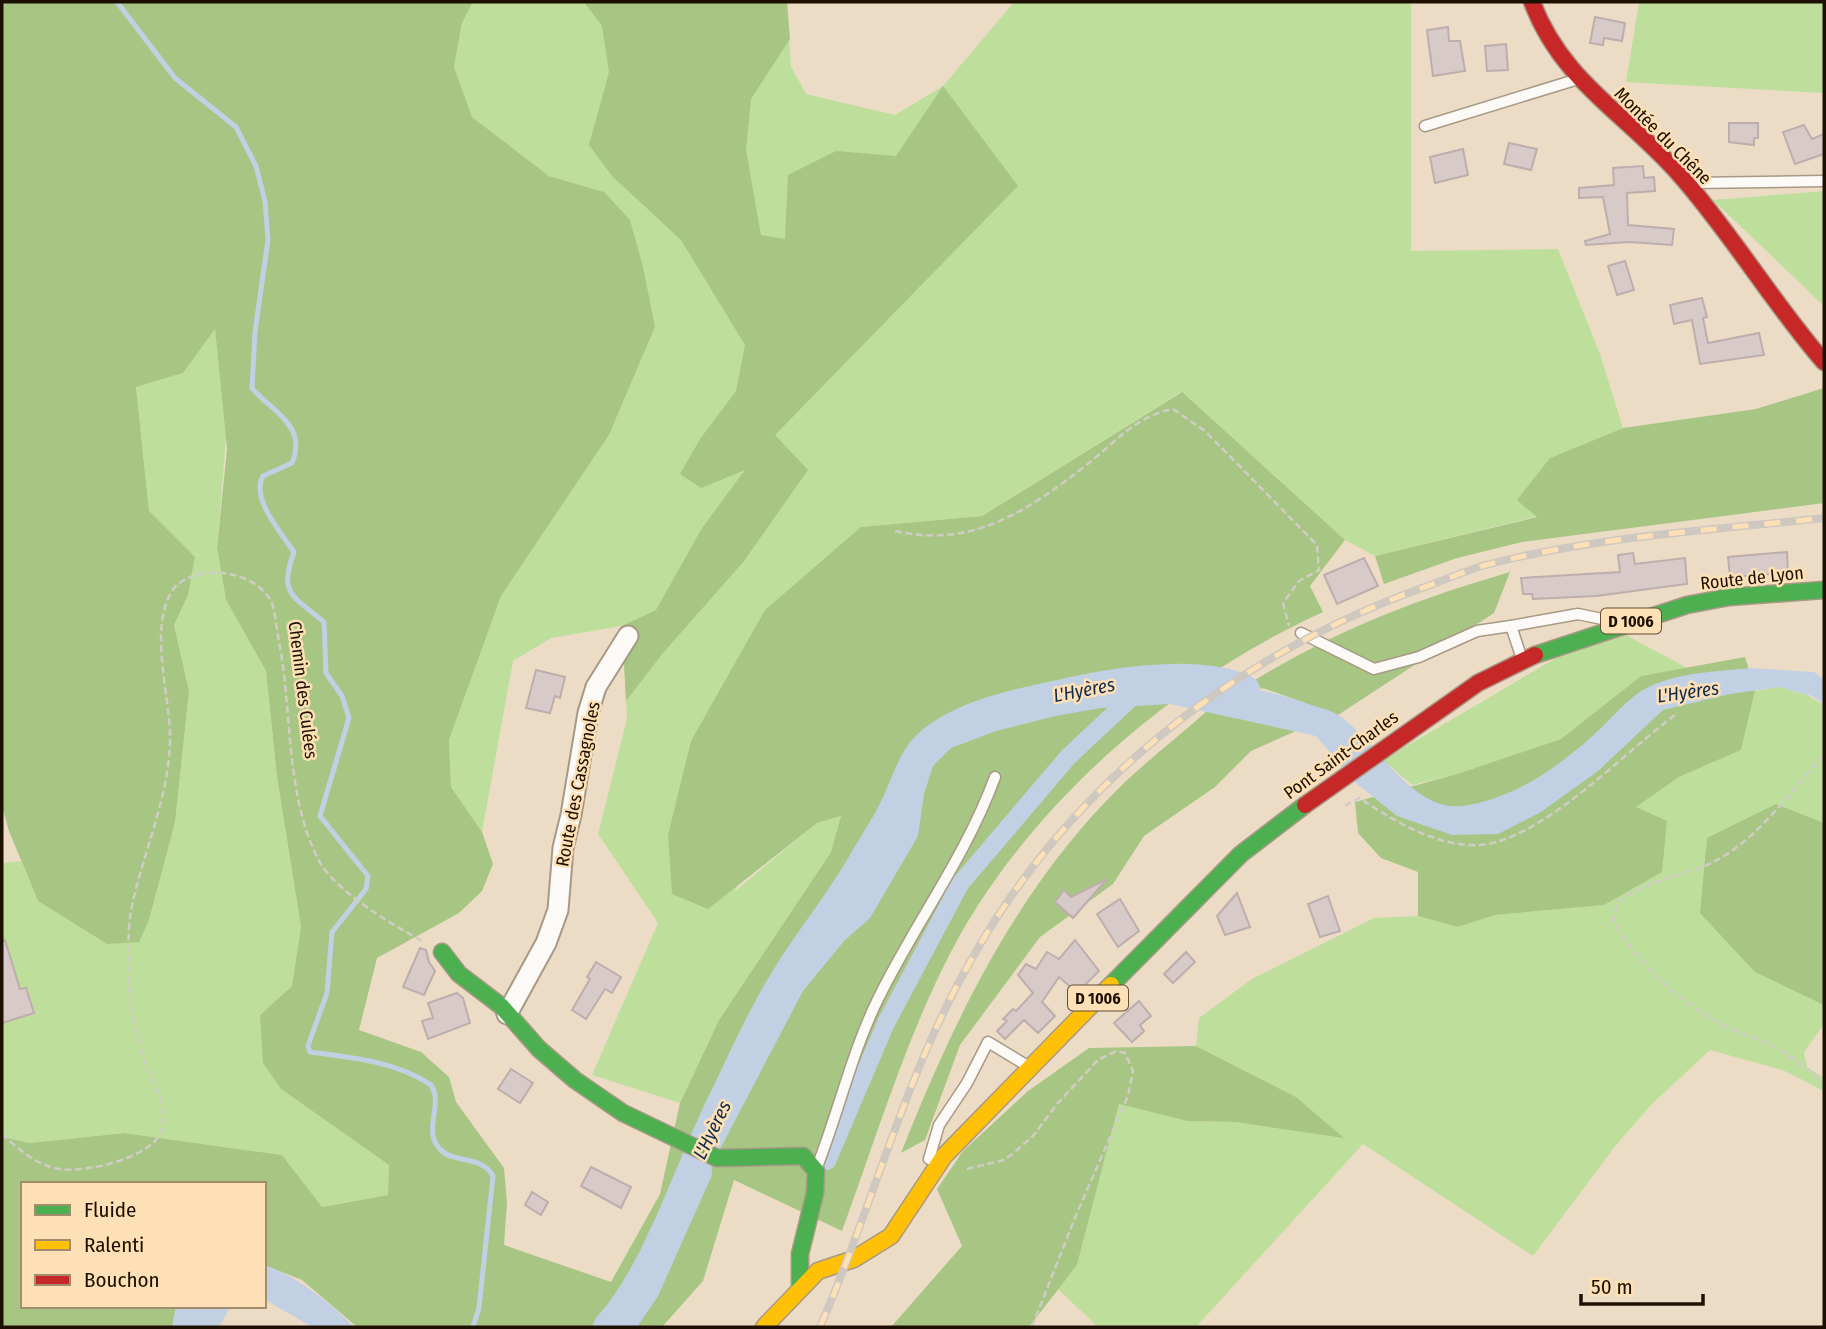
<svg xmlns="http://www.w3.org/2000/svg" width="1826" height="1329" font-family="'Fira Sans Condensed',sans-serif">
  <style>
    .green { fill: #bedf9c }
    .forest { fill: #a7c684 }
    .water { fill: #c2d0e4 }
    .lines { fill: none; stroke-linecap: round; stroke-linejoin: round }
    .stream { stroke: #c2d0e4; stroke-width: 5 }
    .canal { stroke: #c2d0e4; stroke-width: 18 }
    .river { stroke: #c2d0e4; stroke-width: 30 }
    .building { fill: #d9caca; stroke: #bdaead; stroke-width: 2 }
    .lane-casing { stroke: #a79985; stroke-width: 13 }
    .street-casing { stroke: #a79985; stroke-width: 23 }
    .fast-casing { stroke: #a79985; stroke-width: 19 }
    .slow-casing { stroke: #a79985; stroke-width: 19 }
    .jam-casing { stroke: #a79985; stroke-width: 19 }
    .path { stroke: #d1ccc5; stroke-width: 2.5; stroke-dasharray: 7 3.5; stroke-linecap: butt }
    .lane { stroke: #fcfaf6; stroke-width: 10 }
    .street { stroke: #fcfaf6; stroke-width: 19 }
    .fast { stroke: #4caf50; stroke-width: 16 }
    .slow { stroke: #ffc107; stroke-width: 16 }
    .jam { stroke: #c62828; stroke-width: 16 }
    .rail-casing { stroke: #cec8c1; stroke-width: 8 }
    .rail { stroke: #fde0b5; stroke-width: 5; stroke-dasharray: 16; stroke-linecap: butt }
    .labels { text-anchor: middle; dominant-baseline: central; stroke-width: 5; stroke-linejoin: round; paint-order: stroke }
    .shield { fill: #fde0b5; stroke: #604e36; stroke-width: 2 }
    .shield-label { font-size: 16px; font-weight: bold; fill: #1d1000 }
    .street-label { font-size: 18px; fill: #1d1000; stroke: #fde0b5 }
    .water-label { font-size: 19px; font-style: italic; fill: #102a4e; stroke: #fde0b5 }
  </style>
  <rect width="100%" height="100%" fill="#eddcc5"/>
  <g class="green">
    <polygon points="473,2 787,2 791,66 806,94 895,115 943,86 1014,2 1411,2 1411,251 1558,249 1600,354 1623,428 1550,458 1538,516 1375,556 1345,540 1181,392 982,516 861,527 735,891 817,823 842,816 831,852 719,1020 680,1103 592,1075 658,923 598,834 627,718 622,626 551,638 513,661 482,832 451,787 449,740 501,596 609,435 655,327 604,192 549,176 472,117 454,67 462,23"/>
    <polygon points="1639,2 1824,2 1824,93 1626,82"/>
    <polygon points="1824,191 1824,306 1713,200"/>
    <polygon points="215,328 226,439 217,548 226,600 266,671 277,777 301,928 292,986 260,1015 281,1089 389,1165 388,1195 321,1207 282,1155 124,1133 30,1143 2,1137 2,863 21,861 38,901 107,944 149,920 175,823 189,691 174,625 188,595 195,557 149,511 136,387 183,373"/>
    <polygon points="1626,635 1687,668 1641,676 1561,739 1457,774 1412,785 1383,760 1556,658"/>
    <polygon points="1779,687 1807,695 1824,705 1824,823 1776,804 1814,998 1824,1005 1824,1024 1804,1052 1807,1067 1824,1078 1824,1091 1785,1071 1710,1050 1652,1104 1616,1145 1533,1256 1363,1144 1196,1327 1098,1327 1058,1289 1077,1265 1119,1104 1187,1121 1235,1122 1342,1137 1296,1097 1196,1046 1199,1018 1252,979 1374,918 1418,916 1458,927 1495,915 1604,905 1662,871 1635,807 1679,777 1741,750 1755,691"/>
  </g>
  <g class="forest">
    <path d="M2,2H473L462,23L454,67L472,117L549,176L604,192L630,220L643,267L655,327L609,435L501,596L449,740L451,787L482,832L493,864L482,891L459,913L377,958L359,1030L421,1052L449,1077L456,1102L504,1168L507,1202L504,1245L611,1282L660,1194L680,1103L719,1020L831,852L841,816L817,823L708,909L672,894L668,835L691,741L765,610L861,527L982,516L1182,392L1345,540L1310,586L1323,612C1179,677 1038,797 960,935C909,1027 878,1133 842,1231L734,1180L703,1281L662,1327H357L302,1280L264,1265V1184H23V1306H177L172,1327H2V1137L30,1143L124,1133L282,1155L322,1207L388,1195L389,1165L281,1089L263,1063L260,1015L292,986L301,927L277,777L266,671L226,600L217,548L227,449L215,329L183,373L136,387L149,511L195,557L188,595L174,625L189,691L175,823L149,920L139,942L107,944L38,901L9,831L2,806Z"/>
    <polygon points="584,2 787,2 790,39 751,99 746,150 761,235 785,239 788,175 836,151 896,156 943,86 1018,186 775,435 808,470 744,561 663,653 626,701 622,626 656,610 702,528 745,470 701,488 680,474 700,439 736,391 745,345 681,240 612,176 589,145 609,72 602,26"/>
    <polygon points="1824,388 1824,503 1522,542 1457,558 1384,584 1375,556 1537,517 1517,500 1550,458 1623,428 1756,409"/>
    <path d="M1510,572L1494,613L1338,715L1266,689L1245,686C1334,631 1411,601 1510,572Z"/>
    <polygon points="1745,657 1755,691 1741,750 1679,777 1636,807 1667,821 1662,872 1604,905 1495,915 1458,927 1418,916 1418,872 1381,858 1358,833 1355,802 1457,774 1561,739 1641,676"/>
    <path d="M1207,711L1296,731L1251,751L1215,787L1144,836L1113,884L1040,937L960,1045L925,1140L901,1153C955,1017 1019,884 1126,781C1152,757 1180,735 1207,711Z"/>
    <polygon points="1776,804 1824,823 1824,1005 1755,972 1700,913 1707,838"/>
    <polygon points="1196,1046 1296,1097 1344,1138 1235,1122 1187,1121 1119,1104 1077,1265 1029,1327 891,1327 962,1246 937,1189 963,1151 1028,1091 1089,1048"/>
  </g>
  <g class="water">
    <path d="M1751,668L1814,672L1824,679V704L1812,696L1779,687L1730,694L1663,710L1598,771L1541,812L1498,834L1452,835L1397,816L1356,783L1316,736L1170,704L1101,708L1055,716L996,731L951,748L933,766L924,794L918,836L870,918L844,941L803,991L719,1151L711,1159L712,1175L658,1296L637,1327H608L635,1291L695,1167L713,1120L782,984L853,879L917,760C955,709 1089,682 1152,680C1206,678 1257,686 1308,704C1317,707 1330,710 1338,715C1376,739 1410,812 1463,806C1515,799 1563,764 1600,729C1613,717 1627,699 1643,690C1675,672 1715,672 1751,668Z"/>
    <path d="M264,1265C297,1276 330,1303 354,1327H312L264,1299Z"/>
    <polygon points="176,1306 231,1306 219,1327 172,1327"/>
  </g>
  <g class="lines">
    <path class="stream" d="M117,2L175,78L236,127L256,166L265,201L268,240L255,332L252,388C271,411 308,425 292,463L263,476C250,498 282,534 294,552C278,594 293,596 324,622L326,673L342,696L349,718L320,816L368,876L366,889L332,932L327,993L308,1046L310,1052C351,1057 397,1062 431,1085C444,1104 422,1131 440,1149C453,1164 480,1154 493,1176L479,1308L473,1327"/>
    <polyline class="canal" points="827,1161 886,1023 960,884 1068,757 1150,680"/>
    <path class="river" d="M608,1327C659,1271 688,1170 723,1101C742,1062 760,1020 783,983C807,942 838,906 862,864C872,846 885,828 894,809C905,788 911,760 929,744C965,711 1036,700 1082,690C1128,680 1201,671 1245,690"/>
  </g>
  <g class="building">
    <polygon points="1595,17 1625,23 1622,41 1604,38 1603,45 1590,43"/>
    <polygon points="1448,27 1449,41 1460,41 1465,71 1433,76 1427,30"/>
    <polygon points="1506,44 1508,70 1487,71 1485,46"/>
    <polygon points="1729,123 1758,123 1758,138 1754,138 1754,145 1729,142"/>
    <polygon points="1804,125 1812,139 1824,134 1824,154 1795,164 1783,132"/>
    <polygon points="1509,143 1537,149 1531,170 1504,164"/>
    <polygon points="1463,149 1468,175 1435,183 1430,157"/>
    <polygon points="1643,166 1644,178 1654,177 1655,191 1627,193 1628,225 1674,229 1672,245 1629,242 1586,245 1585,241 1610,234 1603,197 1579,198 1579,188 1614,185 1613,168"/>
    <polygon points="1625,261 1634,290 1617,295 1608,266"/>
    <polygon points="1702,298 1707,317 1703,318 1708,343 1759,333 1764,355 1700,364 1692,320 1674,324 1670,305"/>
    <polygon points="1787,552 1788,573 1730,577 1728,557"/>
    <polygon points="1633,553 1635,564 1685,558 1687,584 1596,596 1533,599 1532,594 1523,594 1521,578 1620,572 1618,555"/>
    <polygon points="1364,558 1378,586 1337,604 1324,575"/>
    <polygon points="536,670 565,677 560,698 555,696 550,713 526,708"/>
    <polygon points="1107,879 1073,918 1055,902 1064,890 1071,897"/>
    <polygon points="1237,893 1250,927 1225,935 1217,916"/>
    <polygon points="1328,896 1340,931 1320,937 1308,904"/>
    <polygon points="1120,899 1139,931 1118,947 1097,914"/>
    <polygon points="5,940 20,989 26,988 34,1013 2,1023 2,941"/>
    <polygon points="1075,940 1099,971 1077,993 1059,977 1042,1002 1055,1016 1038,1033 1024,1020 1005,1039 997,1031 1007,1021 1003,1019 1013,1009 1016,1011 1033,993 1018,975 1026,964 1036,969 1047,952 1059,959"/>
    <polygon points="420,948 426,950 429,962 435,971 424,995 403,987"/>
    <polygon points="1186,952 1195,962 1173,983 1164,974"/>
    <polygon points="596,962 621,977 612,993 605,989 586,1019 572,1010 590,979 587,977"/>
    <polygon points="457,993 463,998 470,1023 428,1039 422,1021 433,1018 428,1003"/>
    <polygon points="1139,1001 1151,1016 1140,1025 1144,1031 1132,1042 1114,1023"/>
    <polygon points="511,1069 533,1083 520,1103 498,1089"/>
    <polygon points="591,1167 631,1187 621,1208 581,1186"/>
    <polygon points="532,1192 548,1202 541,1215 525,1205"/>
  </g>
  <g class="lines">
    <g class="lane-casing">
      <g id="lane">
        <polyline points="1425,126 1575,80"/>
        <polyline points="1692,183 1824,181"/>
        <polyline points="1511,626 1578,614 1607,620"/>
        <polyline points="1301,633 1374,669 1419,657 1477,631 1511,626 1521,656"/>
        <polyline points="929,1159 939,1125 967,1083 988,1042 1026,1065"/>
        <path d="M817,1167C839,1111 852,1051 879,997C916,922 966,856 995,777"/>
      </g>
    </g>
    <g class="street-casing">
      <polyline id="street" points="507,1014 546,943 558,910 563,848 571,815 588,713 596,687 628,636"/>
    </g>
    <g class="fast-casing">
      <g id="fast">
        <polyline points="1535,655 1687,605 1729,597 1824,590"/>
        <polyline points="442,952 459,974 501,1006 539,1049 575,1080 623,1113 717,1158 803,1156 816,1171 815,1193 800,1254 800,1289"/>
        <polyline points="1111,985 1241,854 1305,805"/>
      </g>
    </g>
    <g class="slow-casing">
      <polyline id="slow" points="764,1327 818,1271 854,1259 891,1236 944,1156 1111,985"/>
    </g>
    <g class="jam-casing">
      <g id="jam">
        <path d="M1532,2C1562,82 1627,114 1680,175C1732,234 1772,302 1824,362"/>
        <polyline points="1305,805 1478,683 1535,655"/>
      </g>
    </g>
    <g class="path">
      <path d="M895,531C973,549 1029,510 1089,463C1117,440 1137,416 1173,409L1205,431L1317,545L1319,570L1299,581L1283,603L1289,626"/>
      <path d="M1824,755C1790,792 1755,844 1707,865C1673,879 1651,878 1618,902L1613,920C1639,966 1679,1001 1726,1027C1740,1034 1756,1037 1771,1045C1790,1054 1807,1070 1824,1082"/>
      <path d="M1345,806L1359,798C1392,819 1426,841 1467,845C1533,852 1625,750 1678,713"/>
      <path d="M2,1134C16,1147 34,1163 54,1168C80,1175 150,1159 161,1132C171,1111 151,1081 144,1060C138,1040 132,1014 130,993C128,968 127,936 131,911C142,854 169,799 170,740C171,698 148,630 172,591C185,571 219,569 240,577C252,580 263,589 270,599C275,608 276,625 278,636C293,709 284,788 317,857C332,890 393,925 424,942"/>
      <polyline points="967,1169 1004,1160 1016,1151 1033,1136 1057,1104 1098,1060 1116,1051 1125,1053 1133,1071 1128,1096 1074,1220 1032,1327"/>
    </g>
    <use href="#lane" class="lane"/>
    <use href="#street" class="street"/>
    <use href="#fast" class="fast"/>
    <use href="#slow" class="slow"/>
    <use href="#jam" class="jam"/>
    <g class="rail-casing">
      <path id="rail" d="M820,1327C873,1206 904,1077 970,962C1069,785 1233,656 1422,588C1442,581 1462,572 1482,566C1590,537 1713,530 1824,518"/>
    </g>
    <use href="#rail" class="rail"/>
  </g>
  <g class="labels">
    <g class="shield">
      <rect x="1601" y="608.5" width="60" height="25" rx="5"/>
      <rect x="1068" y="985.5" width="60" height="25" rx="5"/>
    </g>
    <g class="shield-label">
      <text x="1631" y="621">D 1006</text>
      <text x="1098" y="998">D 1006</text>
    </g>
    <g class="street-label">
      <text transform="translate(1663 136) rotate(45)">Montée du Chêne</text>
      <text transform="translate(1752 578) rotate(-6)">Route de Lyon</text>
      <text transform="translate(303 690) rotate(83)">Chemin des Culées</text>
      <text transform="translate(1341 755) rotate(-36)">Pont Saint-Charles</text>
      <text transform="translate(578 784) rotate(-79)">Route des Cassagnoles</text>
    </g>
    <g class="water-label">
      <text transform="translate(1084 690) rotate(-11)">L'Hyères</text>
      <text transform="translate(1688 692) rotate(-8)">L'Hyères</text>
      <text transform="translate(712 1130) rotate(-64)">L'Hyères</text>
    </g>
  </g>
  <rect width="1826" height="1329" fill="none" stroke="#1d1000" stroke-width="7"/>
  <rect x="21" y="1182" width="245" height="126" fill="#fde0b5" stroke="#a38d6d" stroke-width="2"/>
  <rect x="35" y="1205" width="35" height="10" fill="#4caf50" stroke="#a38d6d" stroke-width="2"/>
  <text x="84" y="1217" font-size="21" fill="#1d1000">Fluide</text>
  <rect x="35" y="1240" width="35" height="10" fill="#ffc107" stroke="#a38d6d" stroke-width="2"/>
  <text x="84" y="1252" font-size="21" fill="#1d1000">Ralenti</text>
  <rect x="35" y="1275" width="35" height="10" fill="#c62828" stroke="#a38d6d" stroke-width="2"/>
  <text x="84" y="1287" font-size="21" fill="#1d1000">Bouchon</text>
  <path d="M1581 1294v10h122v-10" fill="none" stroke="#1d1000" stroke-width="3.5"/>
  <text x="1591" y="1294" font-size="21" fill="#1d1000" stroke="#fde0b5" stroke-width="5" paint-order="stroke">50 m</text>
</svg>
